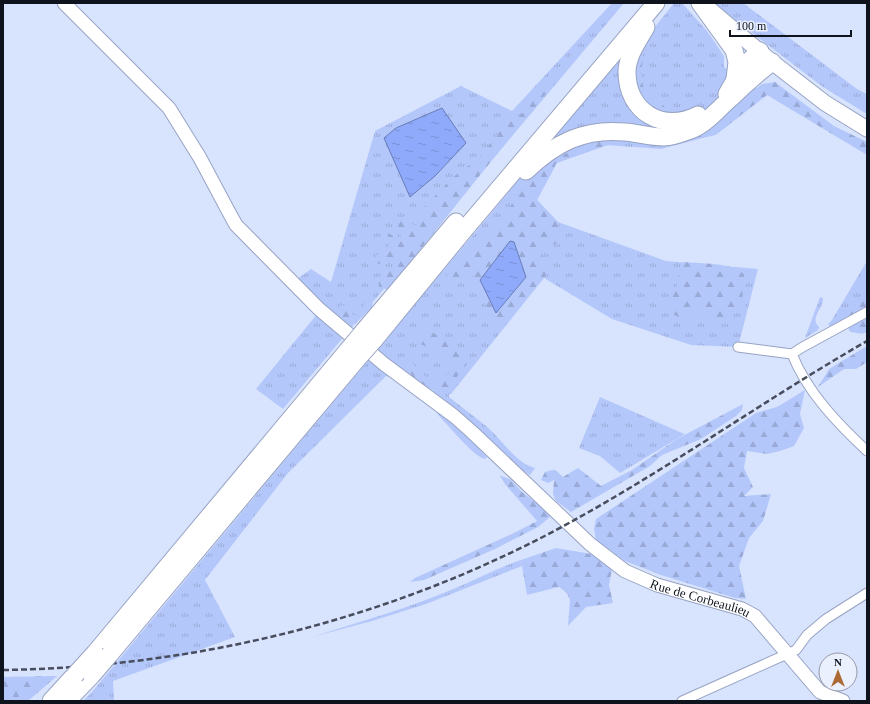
<svg xmlns="http://www.w3.org/2000/svg" width="870" height="704" font-family="Georgia,serif">
  <style>
    .grass { fill: url(#grass-tufts) }
    .forest { fill: url(#forest-firs) }
    .water { fill: url(#water-ripples); stroke: #687db8 }
    .lines { fill: none; stroke-linecap: round; stroke-linejoin: round }
    .street-casing { stroke: #97a3c3; stroke-width: 11 }
    .secondary-casing { stroke: #97a3c3; stroke-width: 15 }
    .primary-casing { stroke: #97a3c3; stroke-width: 17 }
    .highway-casing { stroke: #97a3c3; stroke-width: 19 }
    .street { stroke: #fff; stroke-width: 9 }
    .secondary { stroke: #fff; stroke-width: 13 }
    .primary { stroke: #fff; stroke-width: 15 }
    .highway { stroke: #fff; stroke-width: 17 }
    .rail { stroke: #474d5d; stroke-width: 2.5; stroke-dasharray: 6 3; stroke-linecap: butt }
    .highway-bridge-casing { stroke: #97a3c3; stroke-width: 19; stroke-linecap: butt }
    .highway-bridge { stroke: #fff; stroke-width: 17 }
    .labels { text-anchor: middle; dominant-baseline: central; stroke-width: 3.5; stroke-linejoin: round; paint-order: stroke }
    .street-label { font-size: 13px; fill: #0e131e; stroke: #ebf0fe }
  </style>
  <defs>
    <pattern id="grass-tufts" width="24" height="20" patternUnits="userSpaceOnUse"><rect width="24" height="20" fill="#b4c7fa"/><path d="M3 7l-1-3M5 7V3M7 7l1-3M15 17l-1-3M17 17v-4M19 17l1-3" fill="none" stroke="#9aaad6"/></pattern>
    <pattern id="forest-firs" width="22" height="20" patternUnits="userSpaceOnUse"><rect width="22" height="20" fill="#b4c7fa"/><path d="M5 1l3.5 6h-7zM16 11l3.5 6h-7z" fill="#9aaad6"/></pattern>
    <pattern id="water-ripples" width="26" height="14" patternUnits="userSpaceOnUse"><rect width="26" height="14" fill="#8faafa"/><path d="M2 4q2-2 4 0t4 0M15 11q2-2 4 0t4 0" fill="none" stroke="#7a91d6"/></pattern>
  </defs>
  <rect width="100%" height="100%" fill="#d8e3fe"/>
  <g class="grass">
    <polygon points="612,3 624,3 283,409 256,389 322,308 297,279 311,269 331,282 375,131 461,86 512,111"/>
    <path d="M674,3H682L707,31L724,56V67L767,95L717,134L661,149L606,145L557,163L537,200L558,222L666,261L758,269L738,347L691,345L612,319L544,278L451,394H449V397C461,407 474,416 486,426C502,439 514,462 535,468L530,475L515,466L433,395V389L386,376L288,473L205,580L235,637L113,681L114,701H83L92,692L552,140L621,59L644,41Z"/>
    <polygon points="713,3 743,3 857,89 867,94 867,114 823,87"/>
    <polygon points="867,261 867,310 828,325 832,320"/>
    <path d="M820,297L823,298C824,308 809,318 819,327L818,330L805,338Z"/>
    <polygon points="600,397 682,433 685,434 620,473 600,456 579,448"/>
    <path d="M437,411H442L487,457L485,459C474,457 448,425 438,415Z"/>
    <path d="M521,560L522,566L426,604L372,621L312,637C359,622 406,609 451,590C474,581 497,568 521,560Z"/>
  </g>
  <g class="forest">
    <path d="M579,49L580,54L565,69L388,290L379,287C377,269 387,273 396,265L394,259L387,263L375,264L376,255L388,252L389,240L387,232L397,239L401,236L396,220L405,216L412,224L420,227L422,215L425,206L452,178L480,157L509,119L522,114L535,97L549,89L548,80L576,50Z"/>
    <path d="M641,55L644,57C639,76 641,84 650,101L663,105L666,108L664,112L658,111L646,106L634,88L635,57Z"/>
    <polygon points="775,82 834,126 867,142 867,155 767,95 715,135 678,144 712,130 734,112 754,90 762,84"/>
    <polygon points="601,139 611,140 611,144 556,163 537,200 558,222 562,232 561,242 548,246 541,253 546,276 508,315 496,321 482,299 474,276 452,281 446,276 463,258 493,231 522,190 547,164 574,149"/>
    <path d="M684,262C701,264 731,262 744,274L742,303L728,312L727,324L713,320L708,313L696,309L693,316L686,320L672,314C671,306 671,292 677,286V279Z"/>
    <path d="M373,298L372,307L355,324H348C343,319 336,315 338,307L343,305L348,309L353,315H358L367,301Z"/>
    <polygon points="867,299 867,306 834,326 829,326 829,323 834,320"/>
    <path d="M867,314V332C862,335 855,333 849,331L848,323Z"/>
    <path d="M421,331H430L451,343L457,353L467,364L458,375L449,392C444,391 438,391 433,390C420,386 407,372 403,360L415,365L419,373L436,381L450,373L448,360L443,353L420,344Z"/>
    <polygon points="867,346 867,362 856,369 844,369 818,387 829,369"/>
    <polygon points="805,390 800,414 804,428 794,446 780,451 767,454 747,451 744,468 753,487 744,496 771,494 763,521 749,538 739,566 746,599 735,598 661,575 625,561 596,540 594,529 596,519 756,413 777,407"/>
    <path d="M743,404L742,410L736,416L701,439L662,455L650,466L571,512L556,501L553,494L554,480L548,483L541,480L545,472C557,468 555,470 563,477L578,468L601,486L632,470L677,439Z"/>
    <polygon points="500,476 510,479 522,492 544,509 550,517 538,527 495,549 424,580 410,582 415,578 514,533 537,521 505,484"/>
    <polygon points="556,548 597,555 612,569 609,585 613,603 586,607 568,626 570,600 567,593 559,587 527,595 521,560"/>
    <polygon points="57,676 28,701 3,701 3,677"/>
  </g>
  <g class="water">
    <polygon points="442,108 466,143 435,176 410,197 384,138 396,128"/>
    <polygon points="510,241 514,242 526,277 496,313 480,280"/>
  </g>
  <g class="lines">
    <g class="street-casing">
      <g id="street">
        <path d="M867,312L801,348L792,354C807,392 838,424 867,451"/>
        <polyline points="738,347 792,354"/>
        <polyline points="682,701 796,650 807,635 826,619 867,593"/>
      </g>
    </g>
    <g class="secondary-casing">
      <g id="secondary">
        <path id="s1" d="M64,3L169,108L200,158L232,218L236,225L319,309L384,364L454,416L471,431L590,544L625,571L657,585L742,609L755,616L820,692L843,701"/>
      </g>
    </g>
    <g class="primary-casing">
      <polyline id="primary" points="707,7 772,62 825,103 867,129"/>
    </g>
    <g class="highway-casing">
      <g id="highway">
        <polyline points="700,3 734,50 737,62 735,79"/>
        <path d="M646,27C638,41 627,56 627,72C627,112 663,133 698,115"/>
        <polyline points="727,94 743,66 760,51"/>
        <path d="M526,171C555,143 584,128 625,132C638,133 650,137 664,137C673,137 685,132 693,129C706,124 720,107 731,98C744,85 758,73 772,62"/>
        <polyline points="363,332 456,222"/>
        <polyline points="374,340 464,230 656,3"/>
        <polyline points="95,653 348,350"/>
        <polyline points="110,654 358,358"/>
        <polyline points="51,701 72,678"/>
        <polyline points="67,701 92,675"/>
      </g>
    </g>
    <use href="#street" class="street"/>
    <use href="#secondary" class="secondary"/>
    <use href="#primary" class="primary"/>
    <use href="#highway" class="highway"/>
    <path class="rail" d="M3,670C199,667 396,618 569,523C671,467 766,399 867,341"/>
    <g class="highway-bridge-casing">
      <g id="highway-bridge">
        <polyline points="348,350 363,332"/>
        <polyline points="358,358 374,340"/>
        <polyline points="75,675 95,653"/>
        <polyline points="92,675 110,654"/>
      </g>
    </g>
    <use href="#highway-bridge" class="highway-bridge"/>
  </g>
  <g class="labels">
    <g class="street-label">
      <text stroke="none"><textPath href="#s1" startOffset="885">Rue de Corbeaulieu</textPath></text>
    </g>
  </g>
  <rect width="870" height="704" fill="none" stroke="#0e131e" stroke-width="8"/>
  <g transform="translate(838 672)"><circle r="19" fill="#ebf0fe" stroke="#9398a4"/>
  <path d="M0-3L7 15L0 10L-7 15Z" fill="#ac6b34"/>
  <text y="-6" font-size="11" font-weight="bold" text-anchor="middle" fill="#0e131e">N</text>
  </g>
  <path d="M730 30v6h121v-6" fill="none" stroke="#0e131e" stroke-width="2"/>
  <text x="736" y="30" font-size="12" fill="#0e131e" stroke="#ebf0fe" stroke-width="3" paint-order="stroke">100 m</text>
</svg>
